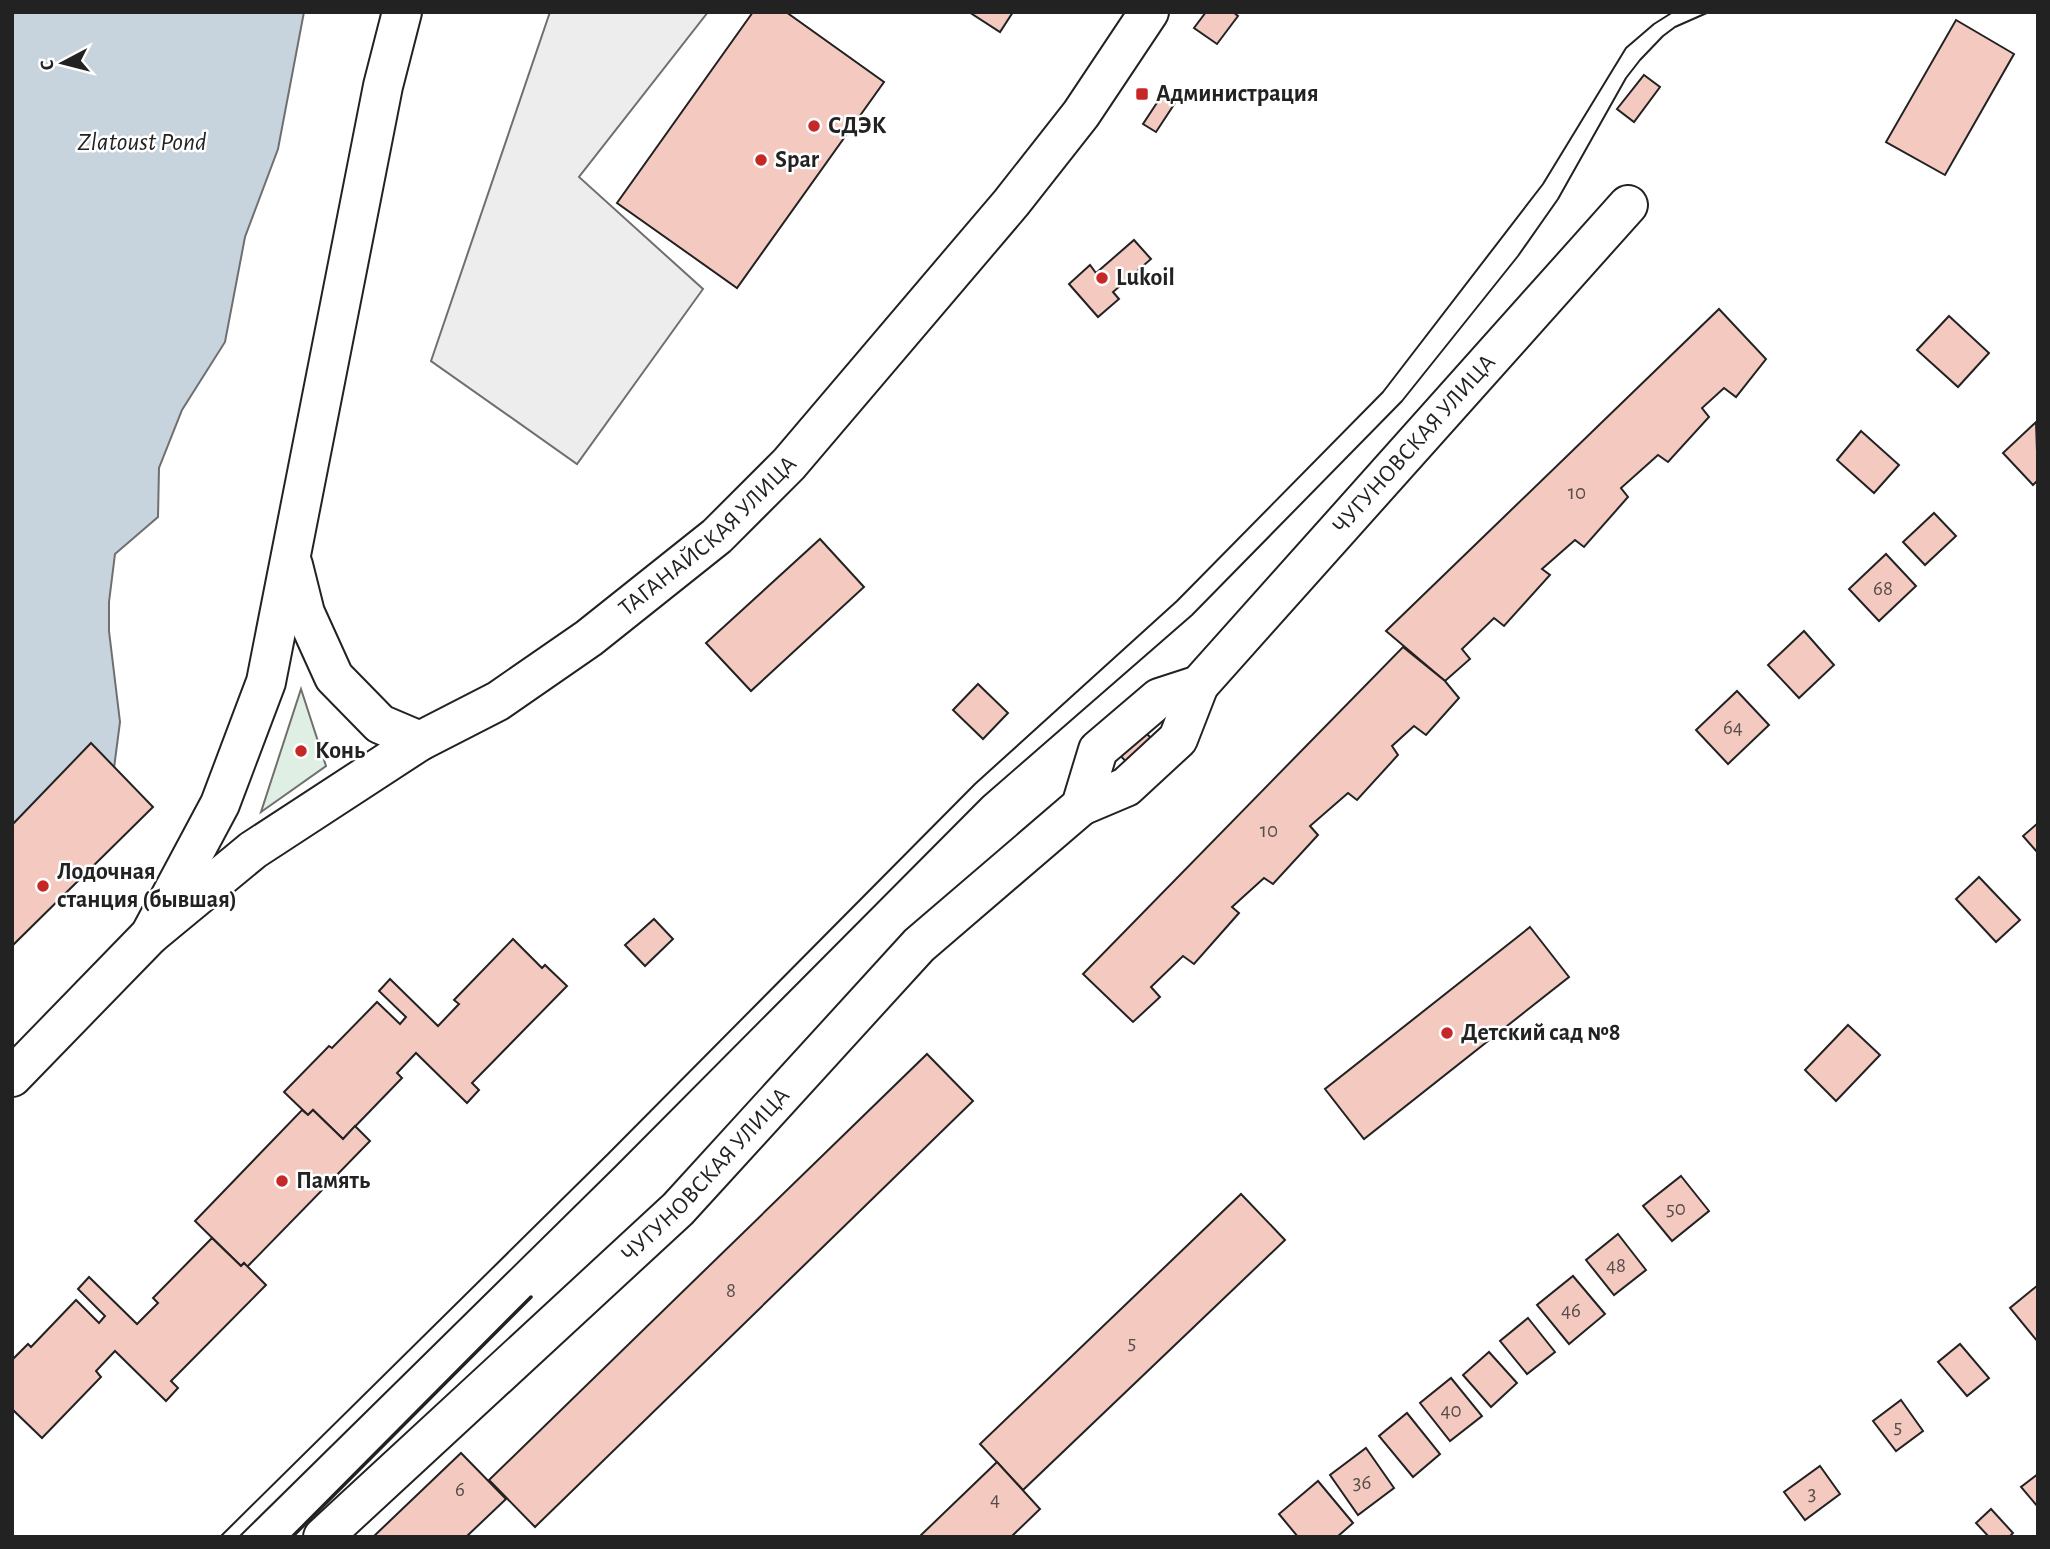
<svg xmlns="http://www.w3.org/2000/svg" width="2050" height="1549" font-family="'Alegreya Sans',sans-serif">
  <style>
    .green { fill: #e0efe3; stroke: #6f6f6f; stroke-width: 2 }
    .parking { fill: #ededed; stroke: #6f6f6f; stroke-width: 2 }
    .water { fill: #c7d3dd; stroke: #6f6f6f; stroke-width: 2 }
    .building { fill: #f3c9c0; stroke: #222; stroke-width: 2 }
    .lines { fill: none; stroke-linecap: round; stroke-linejoin: round }
    .minor-casing { stroke: #222; stroke-width: 42 }
    .major-casing { stroke: #222; stroke-width: 42 }
    .minor { stroke: #fff; stroke-width: 38 }
    .major { stroke: #fff; stroke-width: 38 }
    .tram { stroke: #222; stroke-width: 2 }
    .wall { stroke: #222; stroke-width: 3.5 }
    .poi-dot { fill: #c62828; stroke: #fff; stroke-width: 2.5 }
    .labels { text-anchor: middle; dominant-baseline: central; stroke-width: 5; stroke-linejoin: round; paint-order: stroke }
    .number-label { font-size: 21px; fill: #564c4a }
    .poi-label { font-size: 24px; font-weight: bold; fill: #222; stroke: #fff; text-anchor: start }
    .street-label { font-size: 24px; fill: #222; stroke: #fff }
    .water-label { font-size: 26px; font-style: italic; fill: #222; stroke: #fff }
  </style>
  <rect width="100%" height="100%" fill="#fff"/>
  <polygon class="green" points="301,689 326,766 261,812"/>
  <polygon class="parking" points="550,12 708,12 579,177 703,289 577,464 431,361"/>
  <polygon class="water" points="12,12 304,12 278,149 245,237 225,342 182,410 159,468 158,517 115,554 109,602 109,631 120,722 114,768 12,825"/>
  <g class="building">
    <polygon points="753,12 786,12 884,82 737,288 617,203"/>
    <polygon points="969,12 1013,12 1000,32"/>
    <polygon points="1206,12 1233,12 1238,16 1217,44 1194,28"/>
    <polygon points="1956,20 2014,54 1945,175 1886,142"/>
    <polygon points="1644,75 1660,87 1634,122 1617,109"/>
    <polygon points="1164,92 1177,100 1156,132 1143,124"/>
    <polygon points="1134,240 1151,259 1113,292 1119,299 1098,317 1069,284 1090,265 1096,273"/>
    <polygon points="1719,309 1766,359 1736,397 1724,388 1702,408 1709,417 1668,462 1658,455 1621,488 1628,497 1584,547 1575,540 1542,569 1550,575 1504,626 1494,618 1462,649 1470,659 1445,681 1386,631"/>
    <polygon points="1949,316 1989,353 1958,387 1917,350"/>
    <polygon points="2036,422 2038,480 2033,485 2003,453"/>
    <polygon points="1861,431 1899,465 1874,493 1837,460"/>
    <polygon points="1934,513 1956,536 1925,565 1903,542"/>
    <polygon points="820,539 864,587 751,691 706,643"/>
    <polygon points="1886,554 1916,586 1879,621 1849,589"/>
    <polygon points="1804,631 1834,665 1799,698 1768,665"/>
    <polygon points="1403,647 1445,681 1459,698 1426,735 1414,726 1392,746 1398,755 1357,800 1348,793 1310,826 1318,835 1273,884 1264,878 1232,907 1239,913 1194,964 1183,956 1151,987 1160,997 1133,1022 1083,974"/>
    <polygon points="978,684 1008,713 983,739 953,710"/>
    <polygon points="1737,691 1769,725 1728,764 1696,730"/>
    <polygon points="1139,726 1158,745 1133,769 1115,750"/>
    <polygon points="91,743 153,807 12,946 12,825"/>
    <polygon points="2038,823 2038,853 2023,836"/>
    <polygon points="1979,877 2020,920 1996,942 1956,899"/>
    <polygon points="654,919 673,939 645,966 625,945"/>
    <polygon points="1530,927 1569,977 1364,1139 1325,1089"/>
    <polygon points="513,939 542,968 545,965 567,986 472,1083 479,1090 467,1103 416,1053 397,1073 402,1078 343,1139 313,1110 308,1115 284,1092 329,1046 332,1048 377,1002 400,1024 406,1017 379,991 390,979 438,1026 459,1004 454,1000"/>
    <polygon points="1848,1025 1880,1055 1836,1101 1805,1070"/>
    <polygon points="927,1054 973,1101 535,1527 489,1480"/>
    <polygon points="302,1110 308,1115 313,1110 343,1139 355,1126 370,1141 247,1267 244,1263 241,1266 195,1221"/>
    <polygon points="1681,1176 1709,1211 1672,1241 1643,1206"/>
    <polygon points="1241,1194 1285,1240 1023,1490 980,1444"/>
    <polygon points="1618,1234 1646,1270 1614,1295 1586,1260"/>
    <polygon points="212,1238 241,1266 244,1263 266,1285 171,1381 178,1388 166,1401 115,1351 96,1371 101,1377 42,1438 12,1409 12,1360 28,1344 31,1347 76,1300 99,1323 105,1316 78,1289 89,1277 137,1324 158,1303 153,1298"/>
    <polygon points="1573,1276 1605,1314 1569,1344 1537,1305"/>
    <polygon points="2038,1285 2038,1342 2010,1308"/>
    <polygon points="1528,1318 1555,1352 1527,1374 1500,1341"/>
    <polygon points="1960,1344 1989,1378 1967,1396 1938,1362"/>
    <polygon points="1489,1352 1517,1383 1491,1407 1463,1375"/>
    <polygon points="1451,1378 1482,1416 1450,1441 1420,1403"/>
    <polygon points="1901,1400 1923,1431 1896,1451 1873,1421"/>
    <polygon points="1407,1413 1440,1454 1413,1477 1379,1436"/>
    <polygon points="1366,1448 1394,1488 1358,1515 1330,1475"/>
    <polygon points="461,1453 506,1499 466,1537 373,1537"/>
    <polygon points="997,1462 1040,1509 1011,1537 919,1537"/>
    <polygon points="1820,1466 1840,1494 1805,1520 1784,1492"/>
    <polygon points="2038,1474 2038,1507 2021,1487"/>
    <polygon points="1318,1481 1353,1523 1337,1537 1298,1537 1279,1514"/>
    <polygon points="1991,1509 2013,1533 2009,1537 1989,1537 1976,1523"/>
  </g>
  <g class="lines">
    <g class="minor-casing">
      <g id="minor">
        <polyline points="1081,806 1126,787 1178,739 1199,685"/>
        <path id="s1" d="M323,1537L678,1209L919,945L1081,806L1098,750L1159,698L1199,685L1628,205"/>
      </g>
    </g>
    <g class="major-casing">
      <g id="major">
        <polyline points="293,565 305,613 334,677 380,724 420,741"/>
        <path id="s2" d="M150,935L253,850L420,741L498,701L589,638L717,536L789,464L1011,203L1081,114L1149,12"/>
        <polyline points="12,1077 150,935 220,804 266,682 383,86 402,12"/>
      </g>
    </g>
    <use href="#minor" class="minor"/>
    <use href="#major" class="major"/>
    <g class="tram">
      <polyline points="220,1537 608,1154 975,784 1177,601 1383,392 1543,184 1626,48 1654,24 1673,12"/>
      <polyline points="239,1537 616,1166 983,797 1192,615 1402,401 1518,256 1558,199 1626,78 1640,60 1663,36 1675,27 1709,12"/>
    </g>
    <polyline class="wall" points="292,1537 531,1297"/>
  </g>
  <g class="poi-dot">
    <rect x="1135" y="87" width="14" height="14" rx="3.5"/>
    <circle cx="814" cy="126" r="7"/>
    <circle cx="761" cy="160" r="7"/>
    <circle cx="1102" cy="278" r="7"/>
    <circle cx="301" cy="751" r="7"/>
    <circle cx="43" cy="886" r="7"/>
    <circle cx="1447" cy="1033" r="7"/>
    <circle cx="282" cy="1181" r="7"/>
  </g>
  <g class="labels">
    <g class="number-label">
      <text x="1577" y="492">10</text>
      <text x="1883" y="588">68</text>
      <text x="1733" y="727">64</text>
      <text x="1269" y="830">10</text>
      <text x="1676" y="1208">50</text>
      <text x="1616" y="1265">48</text>
      <text x="731" y="1290">8</text>
      <text x="1571" y="1310">46</text>
      <text x="1132" y="1342">5</text>
      <text x="1451" y="1410">40</text>
      <text x="1898" y="1426">5</text>
      <text x="1362" y="1482">36</text>
      <text x="460" y="1489">6</text>
      <text x="1812" y="1493">3</text>
      <text x="995" y="1499">4</text>
    </g>
    <g class="poi-label">
      <text x="1156" y="94">Администрация</text>
      <text x="828" y="126">СДЭК</text>
      <text x="775" y="160">Spar</text>
      <text x="1116" y="278">Lukoil</text>
      <text x="315" y="751">Конь</text>
      <text x="57" y="872">Лодочная<tspan x="57" dy="28">станция (бывшая)</tspan></text>
      <text x="1461" y="1033">Детский сад №8</text>
      <text x="296" y="1181">Память</text>
    </g>
    <g class="street-label">
      <text stroke="none"><textPath href="#s1" startOffset="1558">ЧУГУНОВСКАЯ УЛИЦА</textPath></text>
      <text stroke="none"><textPath href="#s2" startOffset="688">ТАГАНАЙСКАЯ УЛИЦА</textPath></text>
      <text stroke="none"><textPath href="#s1" startOffset="527">ЧУГУНОВСКАЯ УЛИЦА</textPath></text>
    </g>
    <g class="water-label">
      <text x="142" y="142">Zlatoust Pond</text>
    </g>
  </g>
  <rect width="2050" height="1549" fill="none" stroke="#222222" stroke-width="28"/>
  <g transform="translate(63 63) rotate(263)" stroke="#ffffff" stroke-width="5" paint-order="stroke">
  <path d="M0-5L12 26L0 18L-12 26Z" fill="#222222"/>
  <text y="-10" font-size="19" font-weight="bold" text-anchor="middle" fill="#222222">С</text>
  </g>
</svg>
